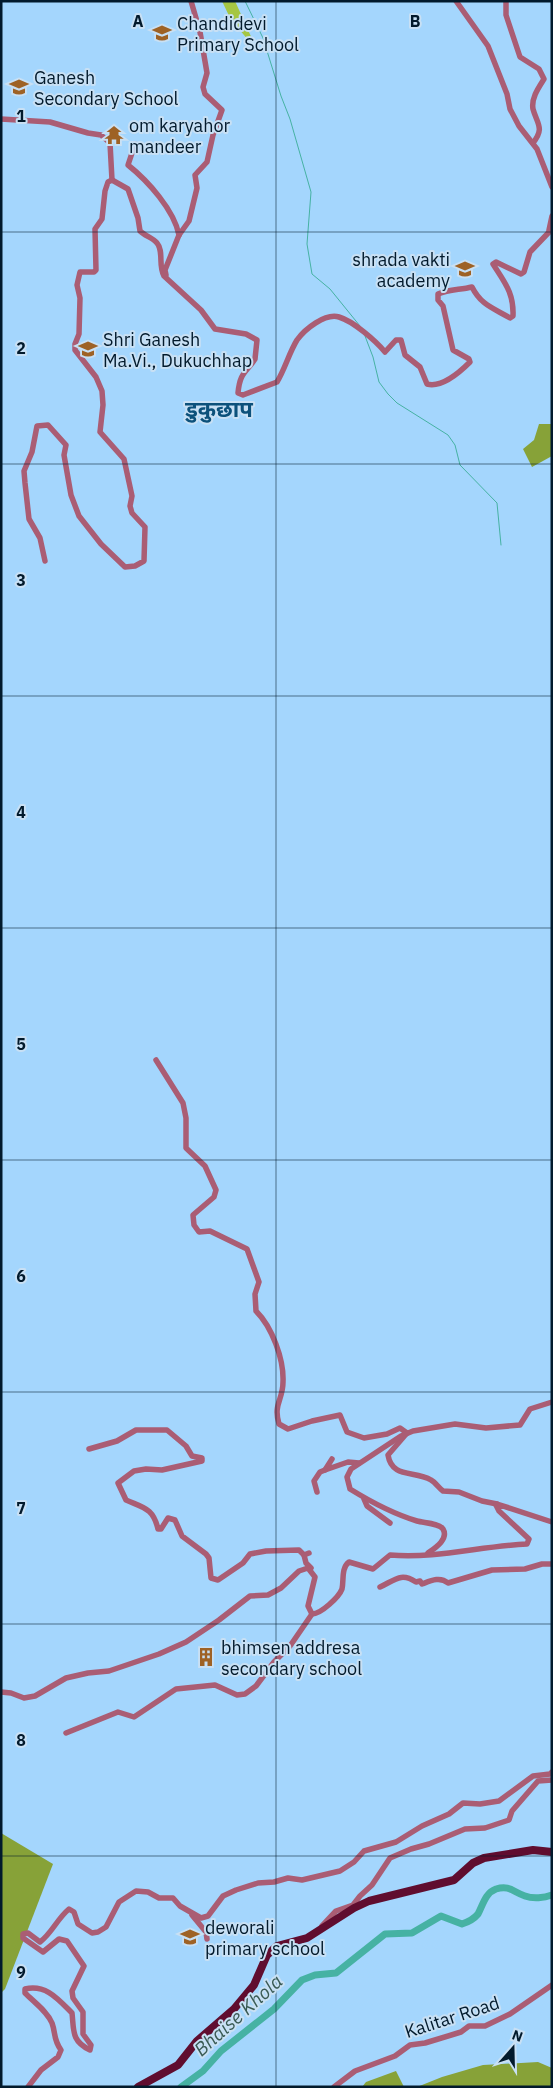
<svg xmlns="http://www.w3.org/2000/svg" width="553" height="2088" font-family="'IBM Plex Sans','Noto Sans Devanagari',sans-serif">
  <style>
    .green { fill: #a5c643 }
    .forest { fill: #87a238 }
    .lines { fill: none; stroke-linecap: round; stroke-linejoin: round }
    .stream { stroke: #46b2a3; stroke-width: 1 }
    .river { stroke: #46b2a3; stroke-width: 7 }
    .minor { stroke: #aa5d74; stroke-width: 5.5 }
    .major { stroke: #600d2f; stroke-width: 8 }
    .grid { fill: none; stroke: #021a2c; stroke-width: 1; stroke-opacity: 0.55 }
    .labels { text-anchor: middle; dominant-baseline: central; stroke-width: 4; stroke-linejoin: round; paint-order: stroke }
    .poi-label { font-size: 18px; fill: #021a2c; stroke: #c8e0f4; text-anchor: start }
    .street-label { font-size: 18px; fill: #021a2c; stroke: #c8e0f4 }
    .water-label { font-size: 19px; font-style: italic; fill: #395a54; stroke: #c8e0f4 }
    .district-label { font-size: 22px; font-weight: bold; fill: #0c517b; stroke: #c8e0f4 }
    .grid-label { font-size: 16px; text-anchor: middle; font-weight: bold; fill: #021a2c; stroke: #c8e0f4; stroke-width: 4; stroke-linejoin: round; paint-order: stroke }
  </style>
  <rect width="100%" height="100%" fill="#a4d6fd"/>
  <polygon class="green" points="222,1 235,1 253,41 250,42 231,20"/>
  <g class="forest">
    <polygon points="539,424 552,424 552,456 532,467 523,449 534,440"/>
    <polygon points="1,1833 53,1864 5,1989 1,1993"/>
    <polygon points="538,2062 552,2068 552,2087 417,2087 442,2077 483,2065"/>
    <polygon points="396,2071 404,2087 362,2087 366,2082"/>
  </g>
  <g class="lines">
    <g class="stream">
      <polyline points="245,1 263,38 281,96 290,119 311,192 307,244 312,274 330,289 360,326"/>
      <polyline points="365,336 373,357 379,382 388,394 397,403 448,435 455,445 460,465 497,503 501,545"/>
    </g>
    <path class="river" d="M181,2087L203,2071L221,2051L274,2009L302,1980L315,1975L336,1973L385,1934L412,1933L441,1916L462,1924C468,1922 474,1919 478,1914C483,1905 485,1893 496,1889C510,1885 513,1892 525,1896C533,1899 544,1898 552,1895"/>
    <g class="minor">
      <polyline points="456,1 488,46 507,94 510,109 519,126 537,149 552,187"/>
      <path d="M506,1V15L520,57L539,69L544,79C539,87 531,98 533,109C537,124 545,128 533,143"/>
      <polyline points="1,119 50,122 88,133 101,135 110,143 112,180"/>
      <path d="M135,144L128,165C148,181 174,210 179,235"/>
      <path d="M112,180L128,189L138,218L140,231C145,236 153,238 157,243C164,251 158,266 164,276L201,310L215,329L246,334L257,340L255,359C246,373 240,372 238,393L243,395L277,382C285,369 289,353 297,340C305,329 325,313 339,317C353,321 376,341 385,352L396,340H401L405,355L420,367L427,384C442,388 460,372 470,362L469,359L453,350L443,306L438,300V294C449,289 460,290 472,287C481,305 493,308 510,318L513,316C514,293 505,283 493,264L496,262L521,274L524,272L530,252L552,229"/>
      <polyline points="549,230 552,216"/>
      <polyline points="166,275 165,270 179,235 189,221 197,188 195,175 207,162 213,135 222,110 205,94 203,87 207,73 200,32 191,1"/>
      <polyline points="45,561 40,538 29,519 25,483 24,471 32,452 37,426 48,425 66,445 64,455 71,495 79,516 101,544 125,567 135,566 144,561 145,527 132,513 130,506 132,496 124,459 100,432 103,405 102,391 96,377 75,350 75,344 79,334 80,298 77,285 80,272 94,272 96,270 95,229 102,219 105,191 108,182 112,180"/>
      <path d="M156,1060L183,1103L186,1118V1148L205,1166L216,1190L214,1197L193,1215L194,1225L199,1232L210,1231L247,1249L259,1282L255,1294L256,1311C272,1327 284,1359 283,1382C283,1400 273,1404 279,1424L288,1429L312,1421L340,1415L347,1432L364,1438L387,1434L400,1428L407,1433L388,1455C392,1479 415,1470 431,1480C435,1482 439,1488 443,1491L459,1492L482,1501L497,1504"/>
      <path d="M89,1449L117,1441L136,1430H167L186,1446L192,1456L202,1458V1461L162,1470L146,1469L134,1471L118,1483L126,1500C144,1508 153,1508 158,1529H161L168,1518L175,1520L182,1536L206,1554L209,1558L211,1578L218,1580L243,1563L250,1554L266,1551L299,1550L304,1555"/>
      <polyline points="332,1459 325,1470 348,1462 359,1463"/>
      <polyline points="317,1492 314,1481 320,1472 325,1470"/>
      <polyline points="364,1499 367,1506 390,1523"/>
      <polyline points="309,1553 304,1555 306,1563 311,1568"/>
      <path d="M428,1553C435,1548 449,1539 443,1529C439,1523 424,1523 417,1521C394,1514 371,1502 350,1489L347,1477L351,1469L401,1436L413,1431L455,1424L486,1428L520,1425L530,1409L552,1402"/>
      <path d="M380,1587C395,1580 401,1572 416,1582L420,1581L422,1584C430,1581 440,1576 448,1583L492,1570L525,1569L542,1564H552"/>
      <polyline points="1,1692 11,1693 24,1698 35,1696 66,1678 88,1673 109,1671 159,1654 186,1642 219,1620 250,1596 268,1595 281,1588 299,1571 308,1568 315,1577 308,1606 312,1614"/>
      <path d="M66,1733L118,1712L134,1717L176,1689L215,1685L237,1695L245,1694L256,1686L274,1662L290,1646L312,1614C321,1614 339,1597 342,1589C344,1580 341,1568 349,1562L373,1569L390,1555C436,1559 481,1546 527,1544L529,1539L499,1511L496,1505L497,1504L552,1522"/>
      <polyline points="192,1915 206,1932 207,1939"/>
      <polyline points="322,1926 336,1911 353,1905 360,1896 372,1885 390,1858 411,1849 429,1844 465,1829 485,1828 509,1820 512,1811 538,1781 552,1780"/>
      <path d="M28,2087L41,2070L58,2057L61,2050C53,2039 56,2034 52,2023C47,2011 34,2002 25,1993V1989C46,1984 58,1999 72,2013C74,2030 71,2041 90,2050L91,2045L83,2034V2012L73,1998L72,1991L84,1966L67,1941L59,1939L43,1952L23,1938V1934L28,1933L40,1942C52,1933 57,1919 69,1909L74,1912L78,1924L92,1933L98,1932L106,1927L119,1902L136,1891L148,1892L159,1898H173L180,1906L201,1918L208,1916L223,1896L236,1890L258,1883L274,1882L288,1878L302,1880L340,1871L354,1862L364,1851L396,1842L422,1826L449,1814L463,1803L480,1804L499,1801L533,1776L550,1774L552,1772"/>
      <polyline points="334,2087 355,2071 395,2056 410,2045 425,2043 461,2032 469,2026 485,2026 510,2014 552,1985"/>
    </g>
    <polyline class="major" points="138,2087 178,2065 197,2041 234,2009 254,1985 267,1955 277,1946 307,1938 354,1908 369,1901 454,1880 473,1863 484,1858 533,1850 552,1852"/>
  </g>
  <path class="grid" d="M276,1V2087M1,232H552M1,464H552M1,696H552M1,928H552M1,1160H552M1,1392H552M1,1624H552M1,1856H552"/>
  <defs>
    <g id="school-bare" transform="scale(1.5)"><path d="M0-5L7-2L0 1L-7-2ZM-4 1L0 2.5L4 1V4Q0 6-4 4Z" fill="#9e6225" stroke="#c8e0f4" stroke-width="2.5" paint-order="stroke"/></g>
    <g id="temple-bare" transform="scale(1.5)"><path d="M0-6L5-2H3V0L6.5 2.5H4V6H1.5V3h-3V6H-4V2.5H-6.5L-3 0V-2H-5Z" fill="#9e6225" stroke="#c8e0f4" stroke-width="2.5" paint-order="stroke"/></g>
    <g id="building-bare" transform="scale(1.5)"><path d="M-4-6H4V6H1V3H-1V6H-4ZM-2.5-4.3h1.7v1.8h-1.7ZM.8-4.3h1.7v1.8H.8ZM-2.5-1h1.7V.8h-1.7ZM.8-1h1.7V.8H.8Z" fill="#9e6225" stroke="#c8e0f4" stroke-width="2.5" paint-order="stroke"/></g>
  </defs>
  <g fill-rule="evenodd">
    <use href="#school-bare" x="162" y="33"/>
    <use href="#school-bare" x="19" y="87"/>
    <use href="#temple-bare" x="114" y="135"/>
    <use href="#school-bare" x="465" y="269"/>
    <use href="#school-bare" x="88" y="349"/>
    <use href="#building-bare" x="206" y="1657"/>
    <use href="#school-bare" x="190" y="1937"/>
  </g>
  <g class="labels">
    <g class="poi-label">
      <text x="177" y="23">Chandidevi<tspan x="177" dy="21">Primary School</tspan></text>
      <text x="34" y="77">Ganesh<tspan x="34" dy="21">Secondary School</tspan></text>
      <text x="129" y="125">om karyahor<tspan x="129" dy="21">mandeer</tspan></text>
      <text x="450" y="259" text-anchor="end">shrada vakti<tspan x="450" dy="21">academy</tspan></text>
      <text x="103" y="339">Shri Ganesh<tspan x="103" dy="21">Ma.Vi., Dukuchhap</tspan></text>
      <text x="221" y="1647">bhimsen addresa<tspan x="221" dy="21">secondary school</tspan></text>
      <text x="205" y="1927">deworali<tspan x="205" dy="21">primary school</tspan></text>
    </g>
    <g class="street-label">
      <text transform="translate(452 2017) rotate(-18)">Kalitar Road</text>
    </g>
    <g class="water-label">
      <text transform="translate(238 2015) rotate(-42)">Bhaise Khola</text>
    </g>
    <g class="district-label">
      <text x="219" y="408">डुकुछाप</text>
    </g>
  </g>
  <g class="grid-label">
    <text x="138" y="27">A</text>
    <text x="415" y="27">B</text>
    <text x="21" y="122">1</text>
    <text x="21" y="354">2</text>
    <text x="21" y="586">3</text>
    <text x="21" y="818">4</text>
    <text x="21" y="1050">5</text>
    <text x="21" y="1282">6</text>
    <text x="21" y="1514">7</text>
    <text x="21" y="1746">8</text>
    <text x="21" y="1978">9</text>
  </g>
  <rect width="553" height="2088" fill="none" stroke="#021a2c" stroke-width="5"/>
  <g transform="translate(513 2048) rotate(20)" stroke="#c8e0f4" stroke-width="4" paint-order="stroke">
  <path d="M0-4L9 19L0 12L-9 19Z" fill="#021a2c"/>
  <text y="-8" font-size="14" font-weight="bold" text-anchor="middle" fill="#021a2c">N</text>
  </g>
</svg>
